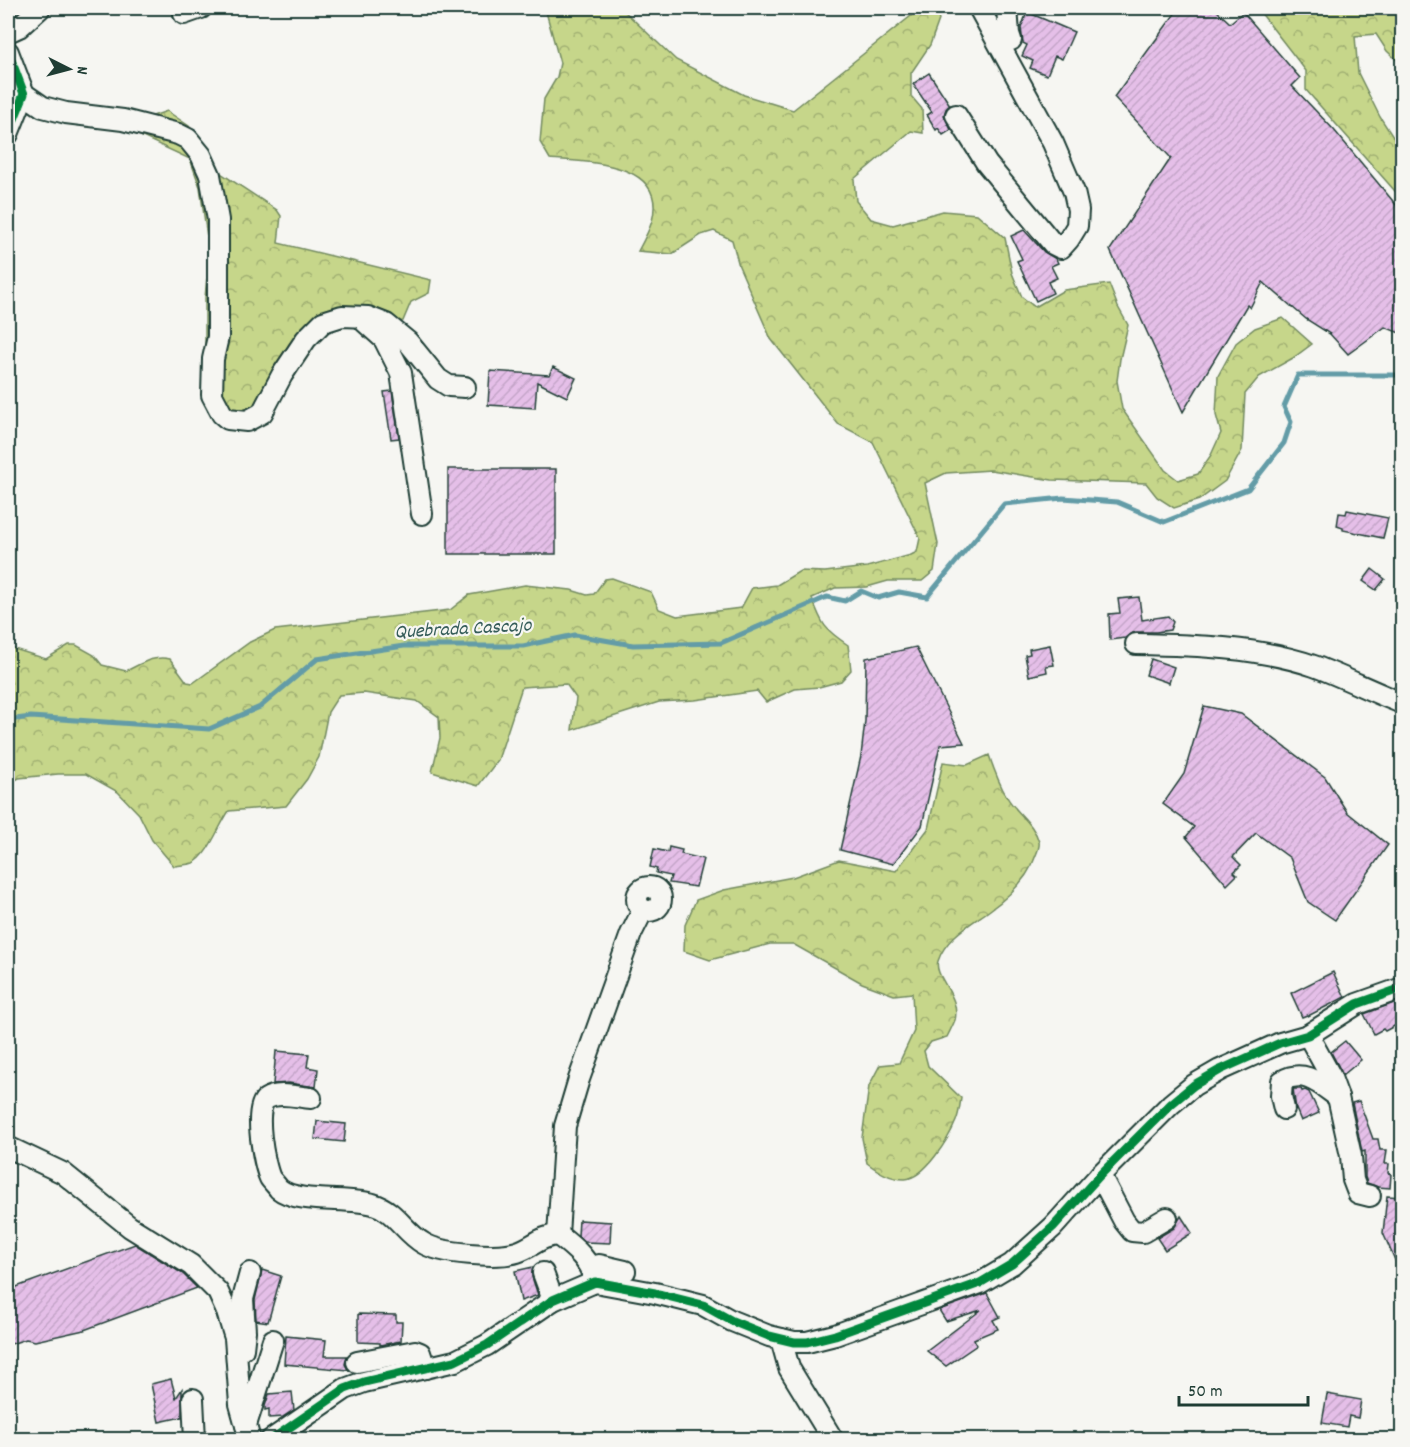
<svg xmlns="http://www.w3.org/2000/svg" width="1410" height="1447" font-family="Dekko,sans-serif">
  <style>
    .forest { fill: url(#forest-crowns); stroke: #728a5f; stroke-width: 1.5 }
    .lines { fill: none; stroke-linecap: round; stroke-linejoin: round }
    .stream { stroke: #639ca7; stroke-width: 5 }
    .building { fill: url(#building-hatch); stroke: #1f3d34; stroke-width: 1.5 }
    .minor-casing { stroke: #1f3d34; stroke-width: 24 }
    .minor { stroke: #f6f6f2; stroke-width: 20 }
    .cycleway-casing { stroke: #f6f6f2; stroke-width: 13 }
    .cycleway { stroke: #00873e; stroke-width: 9 }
    .labels { text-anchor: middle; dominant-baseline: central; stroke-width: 4.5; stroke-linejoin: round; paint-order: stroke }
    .water-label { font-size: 20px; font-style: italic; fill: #365d5a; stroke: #f6f6f2 }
  </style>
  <defs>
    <pattern id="forest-crowns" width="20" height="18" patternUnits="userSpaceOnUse" patternTransform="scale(1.5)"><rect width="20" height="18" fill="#c6d68a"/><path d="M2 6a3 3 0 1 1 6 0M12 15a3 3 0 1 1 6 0" fill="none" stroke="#a0af72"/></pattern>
    <pattern id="building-hatch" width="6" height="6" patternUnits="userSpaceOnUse" patternTransform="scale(1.5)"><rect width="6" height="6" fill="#e5bfe8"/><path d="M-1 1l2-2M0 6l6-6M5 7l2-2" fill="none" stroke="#c4a5c8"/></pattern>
  </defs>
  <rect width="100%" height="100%" fill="#f6f6f2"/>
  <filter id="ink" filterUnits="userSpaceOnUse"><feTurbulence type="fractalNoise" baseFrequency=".0167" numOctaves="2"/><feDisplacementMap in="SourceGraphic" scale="12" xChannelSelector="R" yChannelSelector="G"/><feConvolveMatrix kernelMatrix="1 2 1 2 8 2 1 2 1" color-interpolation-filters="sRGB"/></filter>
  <g filter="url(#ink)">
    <g class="forest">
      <path d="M545,8H621L676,60L744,95L793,110L921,8H936L939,20L930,45L911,73V96L922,109L923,133L911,131L854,179L856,201L871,219L893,225L943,211L977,214L1005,238L1012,273L1022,297L1035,307L1064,290L1109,284L1118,307L1128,325L1120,359L1117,381L1122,409L1165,470L1178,480L1198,474L1211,455L1221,433L1216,415L1218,376L1236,343L1255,328L1283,318L1312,344L1293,358L1259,377L1245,394L1242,450L1225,481L1199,500L1174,508L1157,497L1146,483L1052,480L991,470L946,473L925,483L938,544L934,571L922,581H888L867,587L835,588L812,598C822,625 824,629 848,645L851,670L841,681L819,687L795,689L766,702L757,691L695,700L659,702L572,730L576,698L566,684L522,687L498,760L478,786L432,772L440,738L439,717L417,701L364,693L339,695L328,712L319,757L307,779L286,806L229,811C219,825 208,857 193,863C187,865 180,865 174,866L152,840L139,814L118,792L86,774H58L19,778L8,784V647L46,659L69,645H76L94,655L102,665L126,671C141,664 153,655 170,659L187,682L193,683L250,642L275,630L450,610L469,595L525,585L571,590L587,595L594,594L605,579L612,578L651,592L659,609L677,616L741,608L752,588L777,585L800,571L825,572L867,567L911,555L917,552L920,538L873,442L838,424L771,339L739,266L732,240L714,231L701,235L672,254L638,251C643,242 649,231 652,221C668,162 588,162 550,159L540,142L544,99L557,77L560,63Z"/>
      <polygon points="1257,8 1402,8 1402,65 1387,51 1376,34 1355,36 1358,73 1380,117 1402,151 1402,199 1306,90 1306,71"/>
      <polygon points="167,111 189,126 222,174 277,210 281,216 278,243 431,280 429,293 411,302 403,321 343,323 322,332 244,428 224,429 209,408 205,396 205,298 209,252 200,187 190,159 136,134 147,118"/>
      <path d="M989,755C994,770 999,784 1007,797C1016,813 1034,823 1039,842C1040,846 1038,850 1036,855C1029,877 1008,897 990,910C971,924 946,937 938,961C933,977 961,995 955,1020C953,1025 950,1031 947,1037L931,1042L924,1051L928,1066L961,1098C960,1105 959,1114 956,1121C949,1138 925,1178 905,1179C890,1179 879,1172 867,1163L862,1138L869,1086L880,1065L899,1063L914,1031L912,993L894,995L862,983L793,944H770L710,960L684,951L685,925L696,900L724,890L793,877L839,860L896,871L928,829L943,762L967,765Z"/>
    </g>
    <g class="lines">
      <polyline class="stream" points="8,720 31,717 209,729 260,707 317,659 404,646 523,646 575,635 633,645 721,643 827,597 845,601 861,591 878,598 899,592 927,597 1004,504 1063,498 1117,502 1164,522 1248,489 1284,443 1291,422 1284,407 1298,375 1402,375"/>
    </g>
    <g class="building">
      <polygon points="1179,8 1214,8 1230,23 1243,12 1300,78 1292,86 1334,130 1402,212 1402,334 1385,327 1348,354 1330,334 1306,319 1263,282 1250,308 1247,305 1183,412 1110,250 1171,158 1114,97"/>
      <polygon points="1027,12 1074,32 1062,59 1055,56 1047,75 1030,68 1033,61 1022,56 1027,45 1023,43 1021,28"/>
      <polygon points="929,73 950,105 946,109 944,115 951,130 943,135 938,128 936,130 927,115 932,112 913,84"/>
      <polygon points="1024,230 1044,252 1056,259 1058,263 1051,266 1057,278 1048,282 1053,293 1036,301 1017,261 1022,259 1011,236"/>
      <polygon points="553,367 576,378 567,397 537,382 535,408 488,405 490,371 549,375"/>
      <polygon points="392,391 399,438 391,439 384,392"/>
      <rect x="448" y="469" width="108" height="85"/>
      <polygon points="1347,510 1388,518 1383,538 1343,530 1343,528 1337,526 1339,513 1346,514"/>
      <polygon points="1372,569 1385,579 1376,590 1363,581"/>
      <polygon points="1139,597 1142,620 1168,616 1173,622 1170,630 1156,632 1136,632 1130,634 1125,638 1110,640 1109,614 1120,613 1118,599"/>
      <polygon points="1050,645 1054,665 1046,666 1047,672 1029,676 1025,655 1030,654 1029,649"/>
      <polygon points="916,647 964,743 940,745 922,826 893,864 840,850 861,756 865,721 866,658"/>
      <polygon points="1151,659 1174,667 1169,683 1146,675"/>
      <polygon points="1204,706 1241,714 1325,777 1347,812 1388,845 1335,920 1308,902 1290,858 1256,833 1233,857 1241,865 1234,872 1237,875 1227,885 1186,837 1194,827 1163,804 1184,774"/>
      <polygon points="669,847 682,850 681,854 703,859 696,887 669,883 671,876 656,873 657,869 650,867 654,849 668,852"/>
      <polygon points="1333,972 1345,997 1308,1016 1307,1015 1302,1017 1291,993"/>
      <polygon points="1394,1003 1402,1022 1385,1031 1383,1029 1374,1034 1364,1014"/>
      <polygon points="1345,1041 1361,1060 1343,1075 1331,1052"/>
      <polygon points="276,1051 309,1054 307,1067 318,1069 316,1087 289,1083 273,1084"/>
      <polygon points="1293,1089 1301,1089 1302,1091 1305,1090 1309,1092 1319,1113 1301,1121 1296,1109"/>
      <polygon points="1359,1101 1373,1139 1378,1139 1380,1150 1387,1150 1385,1164 1389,1164 1388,1173 1391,1174 1390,1188 1378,1187 1367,1183 1365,1177 1365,1151 1362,1152 1352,1103"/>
      <polygon points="317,1121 346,1124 344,1142 315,1139"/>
      <polygon points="1387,1196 1402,1197 1402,1276 1383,1233"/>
      <polygon points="1181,1216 1192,1233 1165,1250 1157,1238 1174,1228"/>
      <polygon points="579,1220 611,1222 610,1243 585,1242 578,1236"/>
      <polygon points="135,1244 183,1274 197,1288 84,1330 35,1341 26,1339 8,1345 8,1290"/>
      <polygon points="533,1267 532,1277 538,1295 521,1301 515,1271"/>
      <polygon points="262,1270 281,1276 268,1322 256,1320 255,1300"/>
      <polygon points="987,1293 1000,1317 993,1320 998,1329 974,1339 977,1345 946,1366 927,1351 981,1310 946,1321 939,1310"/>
      <polygon points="358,1314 396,1315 396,1322 402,1322 401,1341 380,1345 380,1343 358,1342"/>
      <polygon points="286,1336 326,1340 324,1356 347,1356 345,1364 348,1370 284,1364"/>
      <polygon points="171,1379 176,1398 182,1389 182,1417 159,1422 151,1384"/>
      <polygon points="292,1392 294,1410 283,1417 269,1418 269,1409 265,1410 265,1406 269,1394"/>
      <polygon points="1327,1394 1361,1400 1358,1418 1349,1416 1347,1427 1322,1423"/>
    </g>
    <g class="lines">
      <g class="minor-casing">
        <g id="minor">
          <polyline points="1007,8 1009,34 1011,40"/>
          <polyline points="184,14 201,8"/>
          <polyline points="8,32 19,27 40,8"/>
          <polyline points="8,52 24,94 8,134"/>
          <polyline points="24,94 43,107 66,113 123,120 178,134 188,139 201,155 210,175 218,220 218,337 213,359 212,395 222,414 228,419 247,421 262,413 282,375 306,339 323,322 342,316 368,317 386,324 408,342 438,379 449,386 465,387"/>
          <polyline points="956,115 987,164 1053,244 1061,248 1069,239 1077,226 1078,210 1074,192 1053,143 979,8"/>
          <polyline points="365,322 384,339 401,373 422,514"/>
          <path d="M1136,644C1194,645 1259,647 1314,666C1344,677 1373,692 1402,703"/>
          <circle cx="649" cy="899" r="12"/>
          <polyline points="1308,1035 1330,1075 1338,1097 1351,1156 1353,1180 1358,1193 1370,1196"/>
          <path d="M311,1098C297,1097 278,1091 266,1099C253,1108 264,1165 270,1178C272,1181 277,1186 279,1189C297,1204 349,1197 373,1204C395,1210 404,1232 423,1243C440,1254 498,1258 517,1252C533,1247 540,1236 558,1235"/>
          <path d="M1284,1109L1281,1096L1282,1081C1304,1068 1320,1084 1338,1097"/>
          <polyline points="8,1147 63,1173 130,1227 191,1265 218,1292 227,1312 235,1338 240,1404 250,1440"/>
          <polyline points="1100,1175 1124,1221 1132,1231 1143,1232 1167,1218"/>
          <polyline points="592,1270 599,1265 625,1271"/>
          <polyline points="543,1273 553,1300"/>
          <path d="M595,1282C590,1260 576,1249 558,1235L565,1126L579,1079L631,934L643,910"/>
          <polyline points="781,1339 789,1368 833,1440"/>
          <polyline points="243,1349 245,1331 243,1299 250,1273"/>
          <polyline points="357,1362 415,1351 420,1353 425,1368"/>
          <polyline points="193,1399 195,1440"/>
          <polyline points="246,1425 273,1340"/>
          <polyline points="271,1440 345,1389 364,1382 455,1361 487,1345 553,1300 595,1282 655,1293 703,1305 732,1321 769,1336 794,1342 807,1342 835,1335 980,1283 1012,1264 1053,1227 1100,1175 1171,1104 1194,1085 1220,1070 1280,1043 1308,1035 1357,1004 1402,988"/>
        </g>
      </g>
      <use href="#minor" class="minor"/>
      <g class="cycleway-casing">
        <g id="cycleway">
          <polyline points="8,52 24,94 8,134"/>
          <polyline points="271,1440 345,1389 364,1382 455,1361 487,1345 553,1300 595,1282 655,1293 703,1305 732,1321 769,1336 794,1342 807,1342 835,1335 980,1283 1012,1264 1053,1227 1100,1175 1171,1104 1194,1085 1220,1070 1280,1043 1308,1035 1357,1004 1402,988"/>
        </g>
      </g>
      <use href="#cycleway" class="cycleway"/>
    </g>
  </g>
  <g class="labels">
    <g class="water-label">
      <text transform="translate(463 630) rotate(-3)">Quebrada Cascajo</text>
    </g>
  </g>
  <rect width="1410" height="1447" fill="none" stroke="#f6f6f2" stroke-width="30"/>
  <rect x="15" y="15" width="1380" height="1417" fill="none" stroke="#1f3d34" stroke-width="2" filter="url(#ink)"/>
  <g transform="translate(69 69) rotate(96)" stroke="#f6f6f2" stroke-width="4.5" paint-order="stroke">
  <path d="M0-4.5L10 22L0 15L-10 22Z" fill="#1f3d34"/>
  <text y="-9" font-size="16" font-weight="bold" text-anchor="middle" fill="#1f3d34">N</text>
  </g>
  <path d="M1179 1396v9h129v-9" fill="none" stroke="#1f3d34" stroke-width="3"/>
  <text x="1188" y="1396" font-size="18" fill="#1f3d34" stroke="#f6f6f2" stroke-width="4.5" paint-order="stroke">50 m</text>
</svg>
